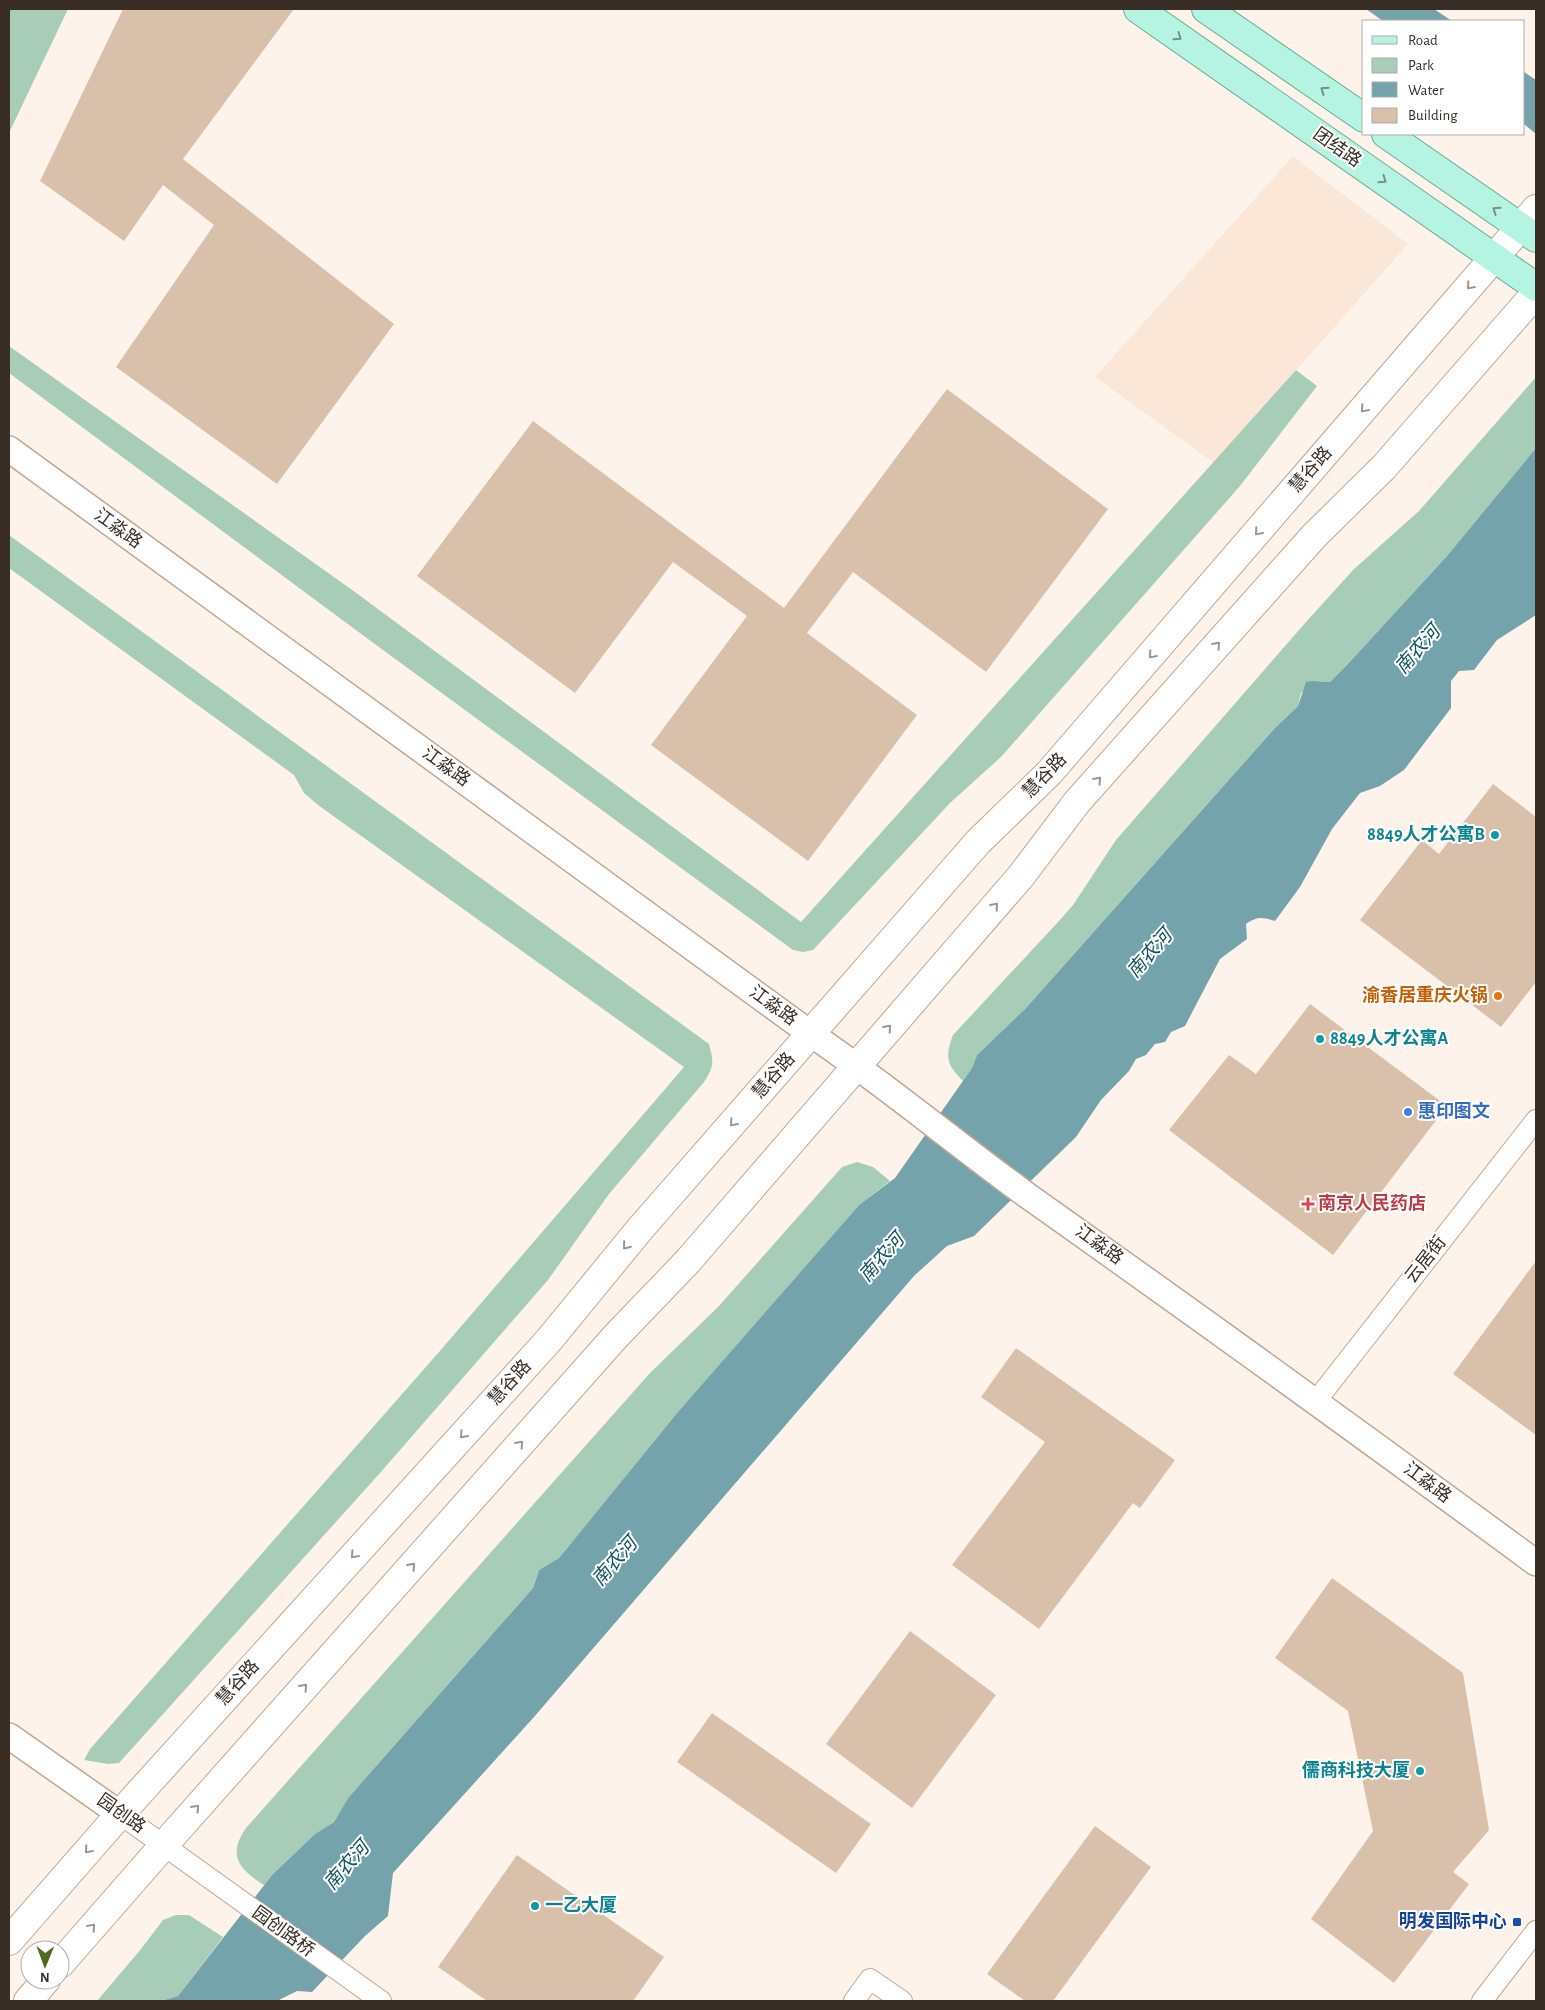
<svg xmlns="http://www.w3.org/2000/svg" width="1545" height="2010" font-family="'Alegreya Sans','Noto Sans SC',sans-serif">
  <style>
    .built { fill: #fae7d7 }
    .green { fill: #a7cdb9 }
    .water { fill: #75a3ac }
    .building { fill: #d9c0ab }
    .lines { fill: none; stroke-linecap: round; stroke-linejoin: round }
    .minor-casing { stroke: #bea792; stroke-width: 22 }
    .tertiary-casing { stroke: #bea792; stroke-width: 28 }
    .secondary-casing { stroke: #bea792; stroke-width: 30 }
    .primary-casing { stroke: #69aa93; stroke-width: 30 }
    .minor { stroke: #fff; stroke-width: 20 }
    .tertiary { stroke: #fff; stroke-width: 25 }
    .secondary { stroke: #fff; stroke-width: 28 }
    .primary { stroke: #b5f4e2; stroke-width: 28 }
    .oneway { stroke: #769184 }
    .oneway2 { stroke: #9c9692 }
    .culture-dot { fill: #0f9aa8; stroke: #fff; stroke-width: 2 }
    .food-dot { fill: #e8710a; stroke: #fff; stroke-width: 2 }
    .shop-dot { fill: #3f7fe0; stroke: #fff; stroke-width: 2 }
    .health-dot { fill: #e0444e; stroke: #fff; stroke-width: 2 }
    .transit-dot { fill: #1a4fb4; stroke: #fff; stroke-width: 2 }
    .labels { text-anchor: middle; dominant-baseline: central; stroke-width: 4; stroke-linejoin: round; paint-order: stroke }
    .street-label { font-size: 18px; fill: #382e26; stroke: #fff }
    .culture-label { font-size: 18px; font-weight: bold; fill: #0d838f; stroke: #fff; text-anchor: end }
    .food-label { font-size: 18px; font-weight: bold; fill: #c56008; stroke: #fff; text-anchor: end }
    .shop-label { font-size: 18px; font-weight: bold; fill: #366cbe; stroke: #fff; text-anchor: start }
    .health-label { font-size: 18px; font-weight: bold; fill: #be3a42; stroke: #fff; text-anchor: start }
    .transit-label { font-size: 18px; font-weight: bold; fill: #164399; stroke: #fff; text-anchor: end }
    .water-label { font-size: 19px; font-style: italic; fill: #12555f; stroke: #fff }
  </style>
  <rect width="100%" height="100%" fill="#fef3eb"/>
  <polygon class="built" points="1293,156 1408,244 1214,463 1095,377"/>
  <g class="green">
    <polygon points="9,9 68,9 9,133"/>
    <polygon points="9,346 355,592 801,922 1296,370 1317,386 1240,486 1001,757 950,803 813,950 803,952 793,950 368,639 9,373"/>
    <path d="M1536,377V448L1447,556L1346,666L1330,682L1314,681L1301,693L1298,706L1275,728L1026,1008L977,1055L972,1068L963,1081C946,1064 945,1057 953,1035L1059,921L1073,905L1116,840L1306,622L1354,569L1419,511Z"/>
    <path d="M9,535L709,1044C714,1062 714,1067 704,1082L609,1194L548,1280L380,1473L119,1763L108,1764L84,1760L90,1749L439,1352L684,1067L318,805L304,793L294,775L9,568Z"/>
    <path d="M857,1162L873,1167L890,1181L859,1205L677,1413L559,1558L539,1570L533,1588L348,1798L334,1822L315,1834L272,1875L264,1885C239,1869 227,1856 246,1828L650,1373L719,1306L842,1167Z"/>
    <polygon points="176,1915 189,1915 223,1937 178,1996 161,2001 97,2001 141,1949 163,1920"/>
  </g>
  <g class="water">
    <polygon points="1366,9 1434,9 1452,21 1383,21"/>
    <polygon points="1524,72 1536,80 1536,134 1524,124"/>
    <path d="M1536,448V615L1497,640L1474,670L1459,671L1451,681V708L1404,770L1380,786L1360,793L1332,829L1300,887L1275,921C1263,917 1257,916 1246,924L1247,939L1220,959L1185,1026L1171,1032L1165,1042L1155,1044L1146,1055L1136,1059L1129,1071L1101,1100L1076,1137L974,1236L947,1246L914,1276L534,1717L393,1873L388,1916L365,1936L312,1992L297,1991L277,2001H161L178,1996L272,1875L315,1834L334,1822L348,1798L533,1588L539,1570L559,1558L677,1413L859,1205L895,1178L972,1068L977,1055L1026,1008L1275,728L1298,706L1306,682L1314,681L1330,682L1346,666L1447,556Z"/>
  </g>
  <g class="building">
    <polygon points="123,9 294,9 183,159 394,324 277,484 116,367 214,225 163,185 124,241 40,181"/>
    <polygon points="947,389 1108,509 986,672 853,572 807,633 917,715 808,861 651,745 747,616 673,562 575,693 417,576 533,421 784,608"/>
    <polygon points="1493,784 1536,817 1536,982 1501,1027 1360,920 1422,840 1439,854"/>
    <polygon points="1310,1004 1447,1106 1333,1255 1169,1130 1229,1055 1256,1074"/>
    <polygon points="1536,1261 1536,1435 1453,1374"/>
    <polygon points="1016,1348 1175,1460 1140,1508 1133,1503 1039,1629 952,1565 1045,1442 981,1397"/>
    <polygon points="1332,1578 1463,1673 1489,1830 1453,1872 1469,1884 1394,1983 1311,1919 1373,1831 1348,1711 1275,1658"/>
    <polygon points="910,1631 996,1695 912,1808 826,1744"/>
    <polygon points="712,1713 871,1824 836,1873 677,1762"/>
    <polygon points="1095,1826 1151,1867 1053,2001 1025,2001 987,1974"/>
    <polygon points="517,1855 664,1957 633,2001 487,2001 438,1967"/>
  </g>
  <g class="lines">
    <g class="minor-casing">
      <g id="minor">
        <polyline points="1316,1401 1536,1120"/>
        <polyline points="120,1814 381,2001"/>
        <polyline points="854,2001 870,1979 902,2001"/>
        <polyline points="1482,2001 1536,1931"/>
      </g>
    </g>
    <g class="tertiary-casing">
      <g id="tertiary">
        <path d="M9,449L811,1034C886,1085 955,1143 1028,1196C1199,1317 1368,1439 1536,1563"/>
        <polyline points="9,1736 120,1814"/>
      </g>
    </g>
    <g class="secondary-casing">
      <g id="secondary">
        <polyline points="9,1941 120,1814 549,1340 640,1229 978,842 1049,773 1536,209"/>
        <polyline points="60,1964 164,1845 616,1336 688,1261 1021,876 1077,802 1314,536 1384,467 1536,293"/>
        <polyline points="28,2001 46,1980"/>
      </g>
    </g>
    <g class="primary-casing">
      <g id="primary">
        <polyline points="1138,9 1536,287"/>
        <polyline points="1206,9 1364,118"/>
        <polyline points="1386,134 1536,238"/>
      </g>
    </g>
    <use href="#minor" class="minor"/>
    <use href="#tertiary" class="tertiary"/>
    <use href="#secondary" class="secondary"/>
    <use href="#primary" class="primary"/>
  </g>
  <defs><path id="oneway-chevron" d="M-2-3.5L2.5 0L-2 3.5" fill="none" stroke-width="1.6" stroke-linecap="round" stroke-linejoin="round" transform="scale(1.25)"/></defs>
  <g class="oneway">
    <use href="#oneway-chevron" transform="translate(1178 37) rotate(35)"/>
    <use href="#oneway-chevron" transform="translate(1324 90) rotate(-145)"/>
    <use href="#oneway-chevron" transform="translate(1383 180) rotate(35)"/>
    <use href="#oneway-chevron" transform="translate(1496 210) rotate(-145)"/>
  </g>
  <g class="oneway2">
    <use href="#oneway-chevron" transform="translate(1470 286) rotate(131)"/>
    <use href="#oneway-chevron" transform="translate(1364 409) rotate(131)"/>
    <use href="#oneway-chevron" transform="translate(1258 532) rotate(131)"/>
    <use href="#oneway-chevron" transform="translate(1217 645) rotate(-48)"/>
    <use href="#oneway-chevron" transform="translate(1152 655) rotate(131)"/>
    <use href="#oneway-chevron" transform="translate(1098 780) rotate(-48)"/>
    <use href="#oneway-chevron" transform="translate(995 906) rotate(-49)"/>
    <use href="#oneway-chevron" transform="translate(888 1028) rotate(-49)"/>
    <use href="#oneway-chevron" transform="translate(733 1123) rotate(131)"/>
    <use href="#oneway-chevron" transform="translate(626 1246) rotate(129)"/>
    <use href="#oneway-chevron" transform="translate(463 1435) rotate(132)"/>
    <use href="#oneway-chevron" transform="translate(520 1444) rotate(-48)"/>
    <use href="#oneway-chevron" transform="translate(354 1555) rotate(132)"/>
    <use href="#oneway-chevron" transform="translate(412 1566) rotate(-48)"/>
    <use href="#oneway-chevron" transform="translate(304 1687) rotate(-48)"/>
    <use href="#oneway-chevron" transform="translate(196 1808) rotate(-48)"/>
    <use href="#oneway-chevron" transform="translate(88 1850) rotate(131)"/>
    <use href="#oneway-chevron" transform="translate(92 1927) rotate(-49)"/>
  </g>
  <g class="culture-dot">
    <circle cx="1495" cy="835" r="5"/>
    <circle cx="1320" cy="1039" r="5"/>
    <circle cx="1420" cy="1771" r="5"/>
    <circle cx="535" cy="1906" r="5"/>
  </g>
  <circle class="food-dot" cx="1498" cy="996" r="5"/>
  <circle class="shop-dot" cx="1408" cy="1112" r="5"/>
  <path class="health-dot" d="M1305.5 1196.5h5v5h5v5h-5v5h-5v-5h-5v-5h5z"/>
  <rect class="transit-dot" x="1512" y="1917" width="10" height="10" rx="2.5"/>
  <g class="labels">
    <g class="street-label">
      <text transform="translate(1337 148) rotate(35)">团结路</text>
      <text transform="translate(1311 470) rotate(-49)">慧谷路</text>
      <text transform="translate(118 529) rotate(36)">江淼路</text>
      <text transform="translate(446 767) rotate(36)">江淼路</text>
      <text transform="translate(1045 776) rotate(-46)">慧谷路</text>
      <text transform="translate(773 1006) rotate(36)">江淼路</text>
      <text transform="translate(774 1076) rotate(-49)">慧谷路</text>
      <text transform="translate(1099 1245) rotate(36)">江淼路</text>
      <text transform="translate(1426 1260) rotate(-52)">云居街</text>
      <text transform="translate(510 1383) rotate(-48)">慧谷路</text>
      <text transform="translate(1427 1483) rotate(37)">江淼路</text>
      <text transform="translate(238 1683) rotate(-48)">慧谷路</text>
      <text transform="translate(121 1814) rotate(35)">园创路</text>
      <text transform="translate(283 1932) rotate(36)">园创路桥</text>
    </g>
    <g class="culture-label">
      <text x="1485" y="835">8849人才公寓B</text>
      <text x="1330" y="1039" text-anchor="start">8849人才公寓A</text>
      <text x="1410" y="1771">儒商科技大厦</text>
      <text x="545" y="1906" text-anchor="start">一乙大厦</text>
    </g>
    <g class="food-label">
      <text x="1488" y="996">渝香居重庆火锅</text>
    </g>
    <g class="shop-label">
      <text x="1418" y="1112">惠印图文</text>
    </g>
    <g class="health-label">
      <text x="1318" y="1204">南京人民药店</text>
    </g>
    <g class="transit-label">
      <text x="1507" y="1922">明发国际中心</text>
    </g>
    <g class="water-label">
      <text transform="translate(1418 650) rotate(-49)">南农河</text>
      <text transform="translate(1150 954) rotate(-49)">南农河</text>
      <text transform="translate(882 1258) rotate(-49)">南农河</text>
      <text transform="translate(615 1562) rotate(-49)">南农河</text>
      <text transform="translate(347 1866) rotate(-49)">南农河</text>
    </g>
  </g>
  <rect width="1545" height="2010" fill="none" stroke="#382e26" stroke-width="20"/>
  <rect x="1362" y="20" width="162" height="115" fill="#ffffff" stroke="#afaba8"/>
  <rect x="1372" y="36" width="25" height="8" fill="#b5f4e2" stroke="#afaba8"/>
  <text x="1408" y="45" font-size="15" fill="#382e26">Road</text>
  <rect x="1372" y="58" width="25" height="15" fill="#a7cdb9" stroke="#afaba8"/>
  <text x="1408" y="70" font-size="15" fill="#382e26">Park</text>
  <rect x="1372" y="82" width="25" height="15" fill="#75a3ac" stroke="#afaba8"/>
  <text x="1408" y="95" font-size="15" fill="#382e26">Water</text>
  <rect x="1372" y="108" width="25" height="15" fill="#d9c0ab" stroke="#afaba8"/>
  <text x="1408" y="120" font-size="15" fill="#382e26">Building</text>
  <g transform="translate(45 1965) rotate(181)"><circle r="24" fill="#ffffff" stroke="#afaba8"/>
  <path d="M0-4L9 19L0 12L-9 19Z" fill="#4c6b21"/>
  <text y="-8" font-size="14" font-weight="bold" text-anchor="middle" fill="#382e26">N</text>
  </g>
</svg>
